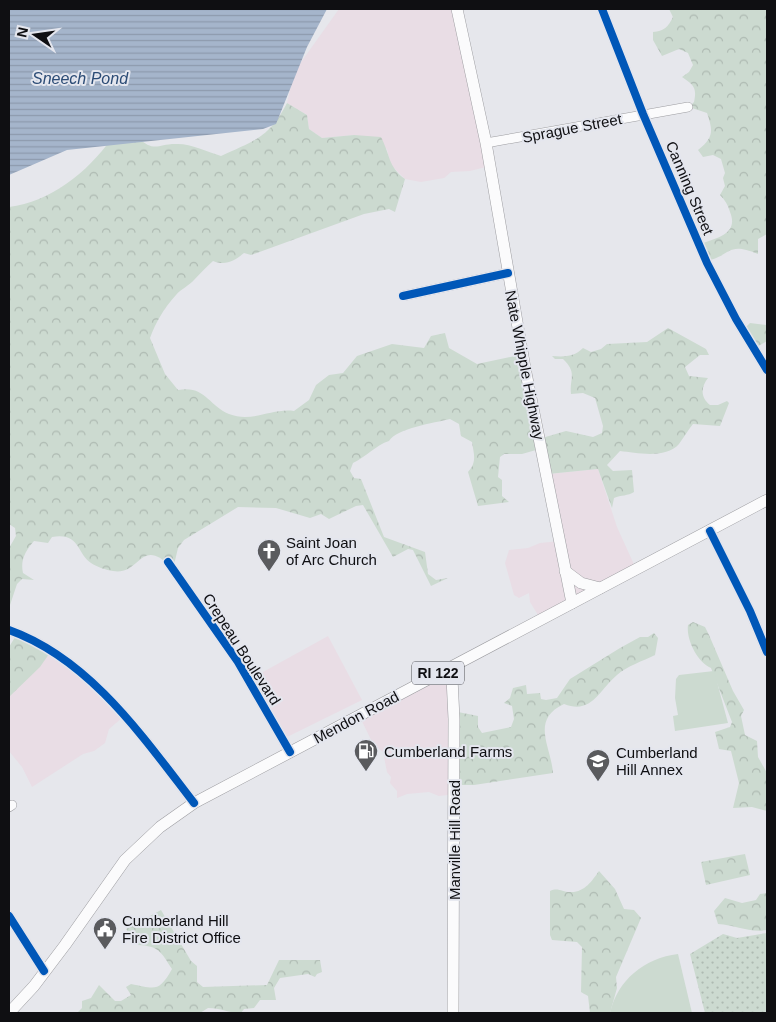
<svg xmlns="http://www.w3.org/2000/svg" width="776" height="1022" font-family="Arial,sans-serif">
  <style>
    .commercial { fill: #e9dde5 }
    .grass { fill: url(#grass-dots) }
    .forest { fill: url(#forest-crowns) }
    .garden { fill: #ccdad0 }
    .water { fill: url(#water-rules) }
    .lines { fill: none; stroke-linecap: round; stroke-linejoin: round }
    .minor-casing { stroke: #9d9da1; stroke-width: 10 }
    .major-casing { stroke: #9d9da1; stroke-width: 12 }
    .minor { stroke: #fbfbfc; stroke-width: 9 }
    .major { stroke: #fbfbfc; stroke-width: 11 }
    .cycleway-casing { stroke: #e4e6ee; stroke-width: 11 }
    .cycleway { stroke: #0057b8; stroke-width: 8 }
    .labels { text-anchor: middle; dominant-baseline: central; stroke-width: 4; stroke-linejoin: round; paint-order: stroke }
    .shield { fill: #e4e6ee; stroke: #4f5054; stroke-width: 1 }
    .shield-label { font-size: 14px; font-weight: bold; fill: #0f0f12 }
    .street-label { font-size: 15px; fill: #0f0f12; stroke: #e4e6ee }
    .poi-label { font-size: 15px; fill: #0f0f12; stroke: #e4e6ee; text-anchor: start }
    .water-label { font-size: 16px; font-style: italic; fill: #2b4b75; stroke: #e4e6ee }
  </style>
  <defs>
    <pattern id="grass-dots" width="8" height="8" patternUnits="userSpaceOnUse" patternTransform="scale(1.25)"><rect width="8" height="8" fill="#ccdad0"/><path d="M2 2h.1M6 6h.1" fill="none" stroke="#aebab2" stroke-width="1.8" stroke-linecap="round"/></pattern>
    <pattern id="forest-crowns" width="20" height="18" patternUnits="userSpaceOnUse" patternTransform="scale(1.25)"><rect width="20" height="18" fill="#ccdad0"/><path d="M2 6a3 3 0 1 1 6 0M12 15a3 3 0 1 1 6 0" fill="none" stroke="#aebab2"/></pattern>
    <pattern id="water-rules" width="6" height="5" patternUnits="userSpaceOnUse" patternTransform="scale(1.25)"><rect width="6" height="5" fill="#a5b5cb"/><path d="M0 2.5h6" fill="none" stroke="#8d9aad"/></pattern>
  </defs>
  <rect width="100%" height="100%" fill="#e6e7ec"/>
  <g class="commercial">
    <polygon points="339,9 459,9 486,167 470,171 451,172 444,178 421,182 405,179 390,164 387,149 354,135 322,138 309,129 307,115 287,103 294,72"/>
    <polygon points="598,469 617,527 637,571 541,620 530,602 529,593 519,598 514,595 505,563 509,550 528,548 540,543 560,541 548,474"/>
    <polygon points="328,636 362,700 285,738 252,678"/>
    <polygon points="49,654 81,673 123,717 109,729 105,743 94,751 83,754 32,787 22,767 9,751 9,697"/>
    <polygon points="451,669 456,794 439,796 429,792 407,794 397,798 397,791 390,783 391,777 387,772 383,752 373,744 360,717"/>
  </g>
  <polygon class="grass" points="767,933 767,1013 705,1013 690,954 723,934 737,938"/>
  <g class="forest">
    <path d="M669,9H767V234L758,239V254C726,241 732,256 706,261L700,244C717,238 739,234 730,212C728,205 725,200 720,195L725,186L723,178L725,173L721,159L713,155L703,157L698,150C714,137 713,131 707,113L689,107L694,102C697,88 694,85 682,77L689,72L693,65L688,53L679,49L662,56L653,40V32C664,31 668,27 673,17Z"/>
    <path d="M287,103L307,115L309,129L322,138L354,135L381,137C390,154 388,167 405,179L395,212L389,209L364,214L251,255L244,253C234,261 226,266 213,261C206,267 200,274 194,280C190,285 181,289 176,295C164,308 156,322 150,338L165,374L178,390C205,385 208,405 229,414C252,423 272,408 294,411L309,400L316,385L329,375L343,373L357,356L392,344L424,348L431,336L445,333L449,348L477,364L524,354L542,438L566,431L593,437L602,433L603,426L595,398L583,393L571,394C569,379 578,373 563,359H555L552,356C564,357 574,357 583,348L591,352L601,349L607,344L647,342L668,328L706,349L709,355H700L685,367L689,376L708,378C701,387 700,397 710,405H718L727,401L729,403L720,426L693,424C688,430 684,437 679,444C666,459 637,453 620,451L607,465L613,471L632,470L634,492C628,496 621,495 614,498L612,508L598,469L548,474L543,448L522,454H504L500,457L498,477L502,480V496L509,502L478,506L468,472C477,462 474,455 472,442L461,436L459,424L450,419C434,423 397,428 389,441C376,445 366,457 353,463L350,471L354,478L361,479L384,537L425,552L428,574L436,580L448,578L431,586L413,550L408,549L393,557L363,505L356,506L329,519L321,514L310,518L276,508L238,507L184,540L178,548L173,569C140,534 141,576 113,571C106,570 97,567 91,563C77,554 80,532 52,537L48,543L34,541C26,550 20,560 23,573L34,580L22,579L17,584L9,608V548L16,536L15,528L9,524V207C50,202 88,172 111,139L137,137C156,154 157,143 178,144C191,144 208,152 221,156C255,140 269,138 287,103Z"/>
    <polygon points="750,323 767,325 767,341 755,348 743,330"/>
    <path d="M693,622L705,627L709,635L733,691L744,710L741,716L745,735L757,741L758,757L767,773V811L752,807L733,808L739,783L731,751L719,749L715,732L730,727L732,722L711,668C697,662 686,639 688,625Z"/>
    <path d="M654,633L658,638L655,655C643,661 627,666 617,675C599,690 592,715 564,704C530,720 551,746 553,773L474,785H458V712L478,716V727L482,733L511,727L514,719L512,706L504,703L510,698L513,688L526,685L527,694L540,693L541,699L546,700L557,698L570,679L620,648L640,637H648Z"/>
    <polygon points="17,634 49,654 40,667 9,697 9,647"/>
    <polygon points="745,854 750,875 706,885 701,862"/>
    <path d="M599,871L615,889L624,909L634,910L641,918L616,977L617,988L610,1013H590L588,996L581,992L582,947L577,942L552,940L550,935V891C558,887 562,892 570,892C584,893 592,881 599,871Z"/>
    <path d="M767,893V930C749,933 736,925 718,924L714,911L725,898L742,903L756,900L760,894Z"/>
    <path d="M161,910L191,961L197,966V982L203,987L267,985L279,960H320L322,972L317,974L315,977L308,974L280,978L274,988L276,1000H260L254,1008L244,1009L241,1013C229,1013 220,1008 208,1008L200,1013H77L82,1008V1001L91,998L99,985L115,1001H121L131,995L126,987L131,984C156,989 159,992 172,969C161,952 159,946 138,945L126,929Z"/>
  </g>
  <g class="garden">
    <polygon points="714,671 728,723 675,731 673,716 678,715 675,698 676,679 679,675"/>
    <path d="M678,954L692,1013H610C617,980 645,958 678,954Z"/>
  </g>
  <polygon class="water" points="9,9 327,9 307,47 276,124 263,129 67,150 9,175"/>
  <g class="lines">
    <g class="minor-casing">
      <g id="minor">
        <polyline points="602,9 643,114 707,263 736,319 767,370"/>
        <polyline points="486,143 688,107"/>
        <polyline points="403,296 508,273"/>
        <polyline points="710,531 750,611 767,652"/>
        <polyline points="168,562 238,662 290,752"/>
        <path d="M9,630C90,659 143,737 194,803"/>
        <polyline points="9,807 12,805"/>
        <polyline points="9,916 44,971"/>
      </g>
    </g>
    <g class="major-casing">
      <g id="major">
        <polyline points="457,9 486,143 525,368 572,603"/>
        <polyline points="565,571 581,583 600,588"/>
        <polyline points="447,668 452,678 454,719 453,1013"/>
        <polyline points="9,1013 34,986 65,945 125,860 160,827 194,803 767,500"/>
      </g>
    </g>
    <use href="#minor" class="minor"/>
    <use href="#major" class="major"/>
    <g class="cycleway-casing">
      <g id="cycleway">
        <polyline points="602,9 643,114 707,263 736,319 767,370"/>
        <polyline points="403,296 508,273"/>
        <polyline points="710,531 750,611 767,652"/>
        <polyline points="168,562 238,662 290,752"/>
        <path d="M9,630C90,659 143,737 194,803"/>
        <polyline points="9,916 44,971"/>
      </g>
    </g>
    <use href="#cycleway" class="cycleway"/>
  </g>
  <defs>
    <g id="church-pin" transform="scale(1.25)"><path d="M0 17L-7.5 6A9.5 9.5 0 1 1 7.5 6Z" fill="#5a5b5e" stroke="#e4e6ee"/><path d="M-1.2-6h2.4v3.5h3.3v2.4h-3.3V6h-2.4V-.1h-3.3v-2.4h3.3Z" fill="#fff"/></g>
    <g id="fuel-pin" transform="scale(1.25)"><path d="M0 17L-7.5 6A9.5 9.5 0 1 1 7.5 6Z" fill="#5a5b5e" stroke="#e4e6ee"/><path d="M-5.5-6h7V0h2V4h1.3V-2.5L3-4.5l.8-.8L6-3V5H2.5V1h-1V6h-7ZM-4.2-4.7v3.2H.2V-4.7Z" fill="#fff"/></g>
    <g id="school-pin" transform="scale(1.25)"><path d="M0 17L-7.5 6A9.5 9.5 0 1 1 7.5 6Z" fill="#5a5b5e" stroke="#e4e6ee"/><path d="M0-5L7-2L0 1L-7-2ZM-4 1L0 2.5L4 1V4Q0 6-4 4Z" fill="#fff"/></g>
    <g id="civic-pin" transform="scale(1.25)"><path d="M0 17L-7.5 6A9.5 9.5 0 1 1 7.5 6Z" fill="#5a5b5e" stroke="#e4e6ee"/><path d="M-.6-6.5H3V-4.5H.6V-3L4-1V1h2V6H-6V1h2V-1L-.6-3ZM-1.2 2.5V6h2.4V2.5Z" fill="#fff"/></g>
  </defs>
  <g fill-rule="evenodd">
    <use href="#church-pin" x="269" y="551"/>
    <use href="#fuel-pin" x="366" y="751"/>
    <use href="#school-pin" x="598" y="761"/>
    <use href="#civic-pin" x="105" y="929"/>
  </g>
  <g class="labels">
    <rect class="shield" x="412" y="661.5" width="52" height="23" rx="4"/>
    <g class="shield-label">
      <text x="438" y="673">RI 122</text>
    </g>
    <g class="street-label">
      <text transform="translate(572 128) rotate(-11)">Sprague Street</text>
      <text transform="translate(690 188) rotate(67)">Canning Street</text>
      <text transform="translate(525 365) rotate(79)">Nate Whipple Highway</text>
      <text transform="translate(242 649) rotate(57)">Crepeau Boulevard</text>
      <text transform="translate(356 717) rotate(-28)">Mendon Road</text>
      <text transform="translate(454 840) rotate(-90)">Manville Hill Road</text>
    </g>
    <g class="poi-label">
      <text x="286" y="542">Saint Joan<tspan x="286" dy="17">of Arc Church</tspan></text>
      <text x="384" y="751">Cumberland Farms</text>
      <text x="616" y="752">Cumberland<tspan x="616" dy="17">Hill Annex</tspan></text>
      <text x="122" y="920">Cumberland Hill<tspan x="122" dy="17">Fire District Office</tspan></text>
    </g>
    <g class="water-label">
      <text x="80" y="78">Sneech Pond</text>
    </g>
  </g>
  <rect width="776" height="1022" fill="none" stroke="#0f0f12" stroke-width="20"/>
  <g transform="translate(35 35) rotate(283)" stroke="#e4e6ee" stroke-width="4" paint-order="stroke">
  <path d="M0-4L9 19L0 12L-9 19Z" fill="#0f0f12"/>
  <text y="-8" font-size="14" font-weight="bold" text-anchor="middle" fill="#0f0f12">N</text>
  </g>
</svg>
